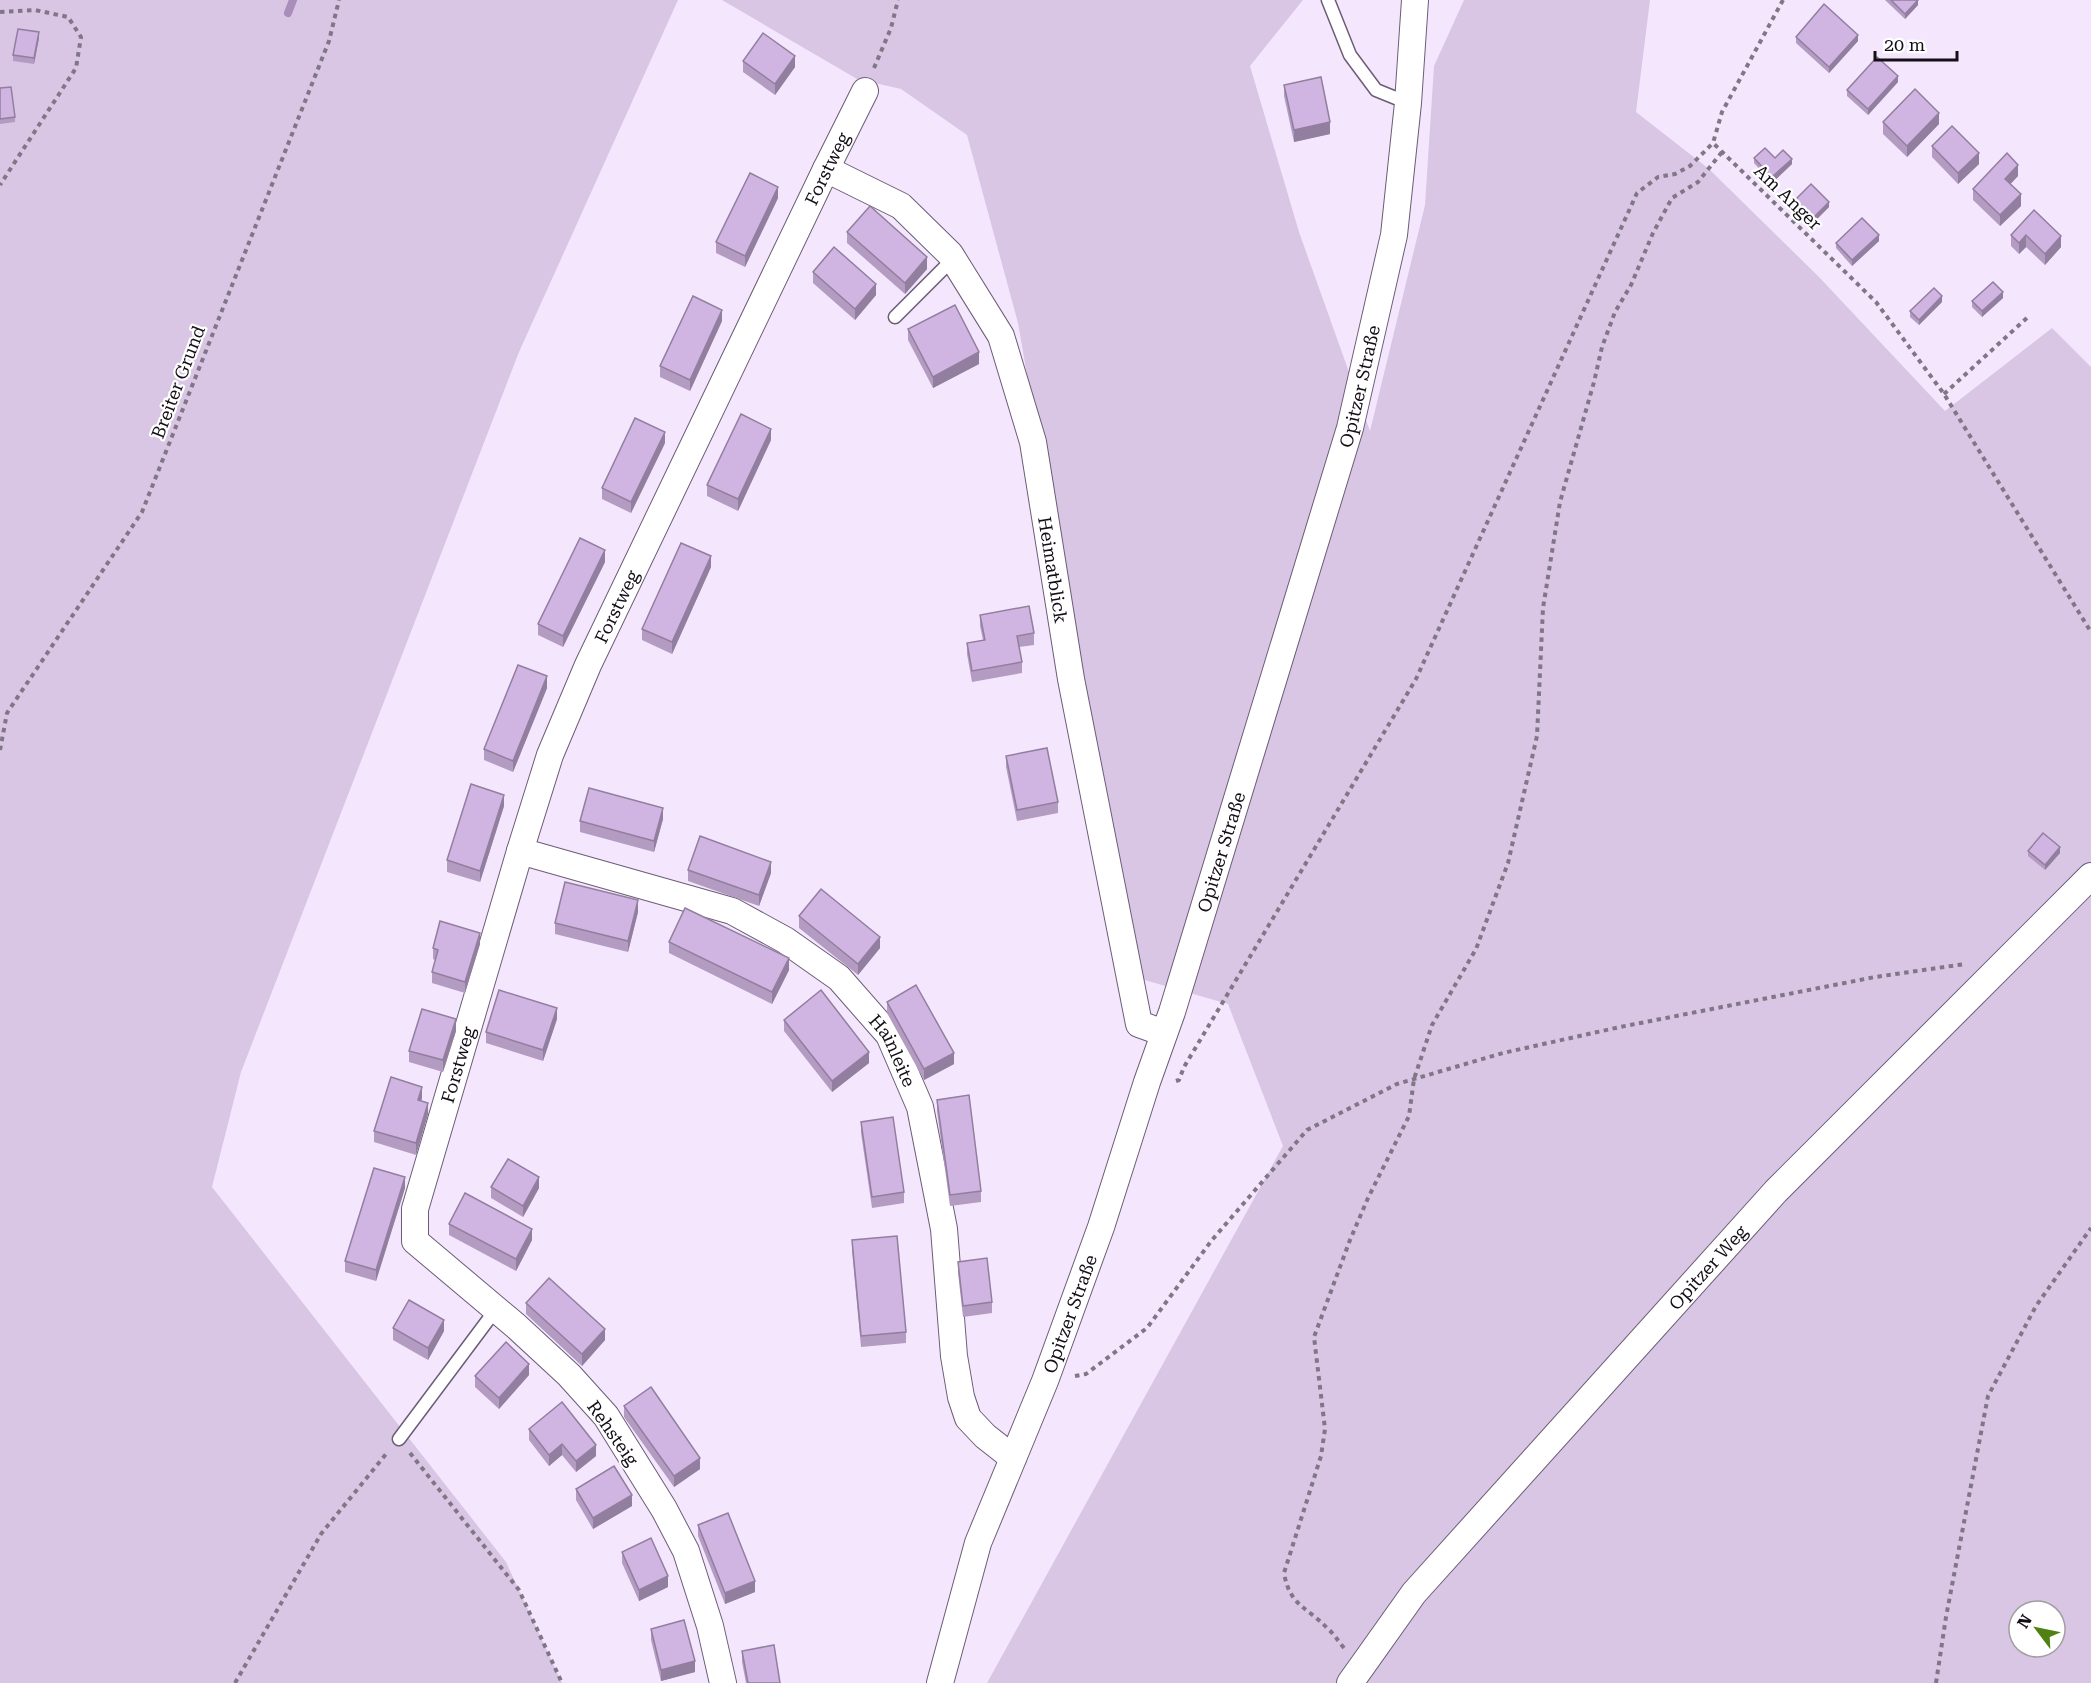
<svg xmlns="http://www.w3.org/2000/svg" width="2091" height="1683" font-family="'Roboto Serif',serif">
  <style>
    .green { fill: #d9c6e5; fill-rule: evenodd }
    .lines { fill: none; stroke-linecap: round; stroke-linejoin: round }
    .stream { stroke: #a98eba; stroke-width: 8 }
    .lane-casing { stroke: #6b5d75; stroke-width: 15 }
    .street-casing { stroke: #6b5d75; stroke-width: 28 }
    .path { stroke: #807685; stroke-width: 4; stroke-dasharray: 4.5 4.5; stroke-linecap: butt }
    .lane { stroke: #fff; stroke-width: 12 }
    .street { stroke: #fff; stroke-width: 26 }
    .wall { fill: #b39bc2 }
    .shaded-wall { fill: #927e9e }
    .building { fill: #d0b4e2; stroke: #927e9e; stroke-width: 1.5 }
    .labels { text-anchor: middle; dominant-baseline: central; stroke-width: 4.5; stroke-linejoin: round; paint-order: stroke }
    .street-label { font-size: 18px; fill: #140e17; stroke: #fff }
  </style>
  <rect width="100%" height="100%" fill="#f4e7fd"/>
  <g class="green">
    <polygon points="0,0 678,0 519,352 241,1072 212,1187 506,1562 562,1683 0,1683"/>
    <path d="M722,0H1303L1250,66L1299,232L1370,431L1425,205L1434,66L1464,0H1650L1636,112L1709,169L1819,277L1945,411L2052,328L2091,367V1683H987L1283,1146L1228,1004L1141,979L1081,685L1018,323L967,135L901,89L857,79ZM2019,1611H2055V1647H2019Z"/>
  </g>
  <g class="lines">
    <polyline class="stream" points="288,13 293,0"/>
    <g class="lane-casing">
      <g id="lane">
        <polyline points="1328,0 1350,55 1376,90 1408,103"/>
        <polyline points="895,317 953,259"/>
        <polyline points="399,1439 497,1308"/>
      </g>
    </g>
    <g class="street-casing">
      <g id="street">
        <path id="s1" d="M826,169L901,206L950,254L1001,336L1033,442L1071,679L1139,1024L1164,1033"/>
        <path id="s2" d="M520,851L732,911L785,940L839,978L889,1035L920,1107L944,1229L954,1356L961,1397L968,1418L985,1436L1013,1458"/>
        <path id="s3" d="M723,1683L710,1626L686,1551L664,1509L606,1416L569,1375L516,1326L415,1241V1209L520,851L550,755L588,665L826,169L865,91"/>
        <path id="s4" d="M940,1683L978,1543L1045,1381L1101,1227L1147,1082L1172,1012L1350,428L1394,235L1408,103L1415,0"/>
        <path id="s5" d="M1350,1683L1414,1593L1776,1191L2091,876"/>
      </g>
    </g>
    <g class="path">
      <polyline points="1783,0 1722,112 1713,143 1876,302 1944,394 2091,632"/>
      <polyline points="0,12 35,10 68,17 81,37 76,68 0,185"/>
      <polyline points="874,68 891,28 898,0"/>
      <polyline points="1944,394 2029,316"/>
      <polyline points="0,750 7,713 142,512 329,41 339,0"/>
      <polyline points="1176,1081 1179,1080 1184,1067 1416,679 1637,193 1658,177 1675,174 1690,166 1713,143"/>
      <polyline points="1075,1376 1086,1374 1147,1328 1212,1240 1307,1130 1397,1084 1503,1053 1620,1027 1875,977 1965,964"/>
      <polyline points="410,1453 519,1590 562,1683"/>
      <path d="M1344,1648C1338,1641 1334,1634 1328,1629C1308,1607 1290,1607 1284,1573L1321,1456L1325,1429L1314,1337L1350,1240L1368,1198L1409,1116L1414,1079L1432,1025L1476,949L1508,863L1537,736L1543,608L1560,502L1594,382L1602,347L1615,312L1631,285L1653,233L1672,198L1698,182L1722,152"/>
      <polyline points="235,1683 321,1534 386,1454"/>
      <polyline points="1936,1683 1946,1617 1988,1396 2036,1306 2091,1228"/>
    </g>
    <use href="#lane" class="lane"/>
    <use href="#street" class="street"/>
  </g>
  <g class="wall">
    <polygon points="1885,0 1918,0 1918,5 1905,19"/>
    <polygon points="1796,37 1858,41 1829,73 1796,43"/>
    <polygon points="39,38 34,64 13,61 13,55"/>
    <polygon points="743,61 795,67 775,95 743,72"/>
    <polygon points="1898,82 1868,115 1847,96 1847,90"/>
    <polygon points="1284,85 1330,134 1294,142 1284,96"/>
    <polygon points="0,88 15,117 15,122 0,124"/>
    <polygon points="1883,122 1939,124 1907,157 1883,134"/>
    <polygon points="1932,146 1979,164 1958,184 1932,157"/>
    <polygon points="1754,158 1775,158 1792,164 1772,183 1754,163"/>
    <polygon points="2018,176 2010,184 2021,206 2000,226 1973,200 1973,189"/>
    <polygon points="778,198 745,267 716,253 716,242"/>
    <polygon points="1794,201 1829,207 1812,224 1794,206"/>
    <polygon points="2034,210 2061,247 2045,265 2026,247 2019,254 2011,246 2011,235"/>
    <polygon points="847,232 927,269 905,294 847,243"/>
    <polygon points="1879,241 1852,266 1836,248 1836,243"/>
    <polygon points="813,272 876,295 855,320 813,283"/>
    <polygon points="2003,298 1982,317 1972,307 1972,301"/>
    <polygon points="1942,302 1919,325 1910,317 1910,311"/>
    <polygon points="722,321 690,391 660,377 660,366"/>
    <polygon points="908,329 979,364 933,388 908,340"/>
    <polygon points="771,440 738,511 707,496 707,485"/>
    <polygon points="665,443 631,513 602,499 602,488"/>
    <polygon points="605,562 563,647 538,635 538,624"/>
    <polygon points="711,567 672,654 642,640 642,629"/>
    <polygon points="980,615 1034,633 1034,645 1019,647 1022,662 1022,673 972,682 967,654 967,643 983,640 980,626"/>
    <polygon points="547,688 513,772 484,760 484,749"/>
    <polygon points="1006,756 1058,802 1058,813 1017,821 1006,767"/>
    <polygon points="504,806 480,882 447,872 447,860"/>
    <polygon points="663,819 654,852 580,832 580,821"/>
    <polygon points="2028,851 2060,853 2045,870 2028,856"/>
    <polygon points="688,870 771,873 759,906 688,881"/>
    <polygon points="638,912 628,952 555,934 555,923"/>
    <polygon points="799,916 880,948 858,975 799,928"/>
    <polygon points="669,942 789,970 772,1004 669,953"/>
    <polygon points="480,944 465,993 432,983 432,972 435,960 433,959 433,948"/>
    <polygon points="887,1002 954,1064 924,1080 887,1013"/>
    <polygon points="557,1019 543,1061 486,1043 486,1032"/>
    <polygon points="784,1020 869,1063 832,1092 784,1031"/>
    <polygon points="456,1031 443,1072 409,1062 409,1051"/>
    <polygon points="422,1098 421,1101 428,1114 416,1155 374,1142 374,1131"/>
    <polygon points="937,1100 981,1191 981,1202 950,1206 937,1111"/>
    <polygon points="861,1122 904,1192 904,1203 872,1208 861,1133"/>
    <polygon points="491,1187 539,1188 523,1217 491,1198"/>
    <polygon points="405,1188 376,1281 345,1272 345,1261"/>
    <polygon points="449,1224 532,1240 516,1271 449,1235"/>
    <polygon points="852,1240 906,1332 906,1343 861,1347 852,1251"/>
    <polygon points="958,1262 992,1302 992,1313 963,1317 958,1273"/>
    <polygon points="526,1303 605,1340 582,1366 526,1314"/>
    <polygon points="393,1328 444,1331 428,1360 393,1340"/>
    <polygon points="529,1375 499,1409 475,1387 475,1376"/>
    <polygon points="624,1406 700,1469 674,1487 624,1417"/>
    <polygon points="529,1429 596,1456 576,1472 562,1455 549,1466 529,1440"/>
    <polygon points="576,1489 632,1506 593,1529 576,1500"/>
    <polygon points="698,1525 755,1592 725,1604 698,1536"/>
    <polygon points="622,1552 668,1587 639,1601 622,1563"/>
    <polygon points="651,1629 695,1672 661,1681 651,1640"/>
    <polygon points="742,1651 780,1683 746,1683 742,1662"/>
  </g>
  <g class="shaded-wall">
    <polygon points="1918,0 1918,5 1905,19 1905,14"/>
    <polygon points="39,32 39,38 34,64 34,58"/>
    <polygon points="1858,35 1858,41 1829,73 1829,67"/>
    <polygon points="795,56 795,67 775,95 775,84"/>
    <polygon points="1898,76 1898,82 1868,115 1868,109"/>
    <polygon points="1939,113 1939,124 1907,157 1907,146"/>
    <polygon points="1330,122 1330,134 1294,142 1294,130"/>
    <polygon points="1979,153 1979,164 1958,184 1958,173"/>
    <polygon points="1792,159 1792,164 1772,183 1772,177"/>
    <polygon points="2018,165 2018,176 2005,190 2005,179"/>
    <polygon points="778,187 778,198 745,267 745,256"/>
    <polygon points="2021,194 2021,206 2000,226 2000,215"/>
    <polygon points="1829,202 1829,207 1812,224 1812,219"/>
    <polygon points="1879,235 1879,241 1852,266 1852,260"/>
    <polygon points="2026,235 2026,247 2019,254 2019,243"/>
    <polygon points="2061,236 2061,247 2045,265 2045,254"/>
    <polygon points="927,257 927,269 905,294 905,283"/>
    <polygon points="876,284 876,295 855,320 855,309"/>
    <polygon points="2003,292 2003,298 1982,317 1982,311"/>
    <polygon points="1942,296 1942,302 1919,325 1919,320"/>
    <polygon points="722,310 722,321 690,391 690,380"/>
    <polygon points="979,352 979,364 933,388 933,377"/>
    <polygon points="771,429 771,440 738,511 738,499"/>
    <polygon points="665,432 665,443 631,513 631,502"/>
    <polygon points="605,550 605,562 563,647 563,636"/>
    <polygon points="711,556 711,567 672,654 672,642"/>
    <polygon points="547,676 547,688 513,772 513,761"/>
    <polygon points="504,795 504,806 480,882 480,871"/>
    <polygon points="663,808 663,819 654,852 654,841"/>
    <polygon points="2060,847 2060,853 2045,870 2045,865"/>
    <polygon points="771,862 771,873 759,906 759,895"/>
    <polygon points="638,900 638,912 628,952 628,941"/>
    <polygon points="480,933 480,944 465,993 465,982"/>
    <polygon points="880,937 880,948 858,975 858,964"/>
    <polygon points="789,958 789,970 772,1004 772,992"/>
    <polygon points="557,1008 557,1019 543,1061 543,1050"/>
    <polygon points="456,1019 456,1031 443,1072 443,1060"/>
    <polygon points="869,1052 869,1063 832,1092 832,1081"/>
    <polygon points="954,1053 954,1064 924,1080 924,1069"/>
    <polygon points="422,1087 422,1098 418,1111 418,1100"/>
    <polygon points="428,1103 428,1114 416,1155 416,1143"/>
    <polygon points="405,1177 405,1188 376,1281 376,1270"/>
    <polygon points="539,1177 539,1188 523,1217 523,1206"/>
    <polygon points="532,1229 532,1240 516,1271 516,1259"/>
    <polygon points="444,1320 444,1331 428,1360 428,1348"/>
    <polygon points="605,1329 605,1340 582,1366 582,1354"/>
    <polygon points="529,1364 529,1375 499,1409 499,1398"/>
    <polygon points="562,1444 562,1455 549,1466 549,1455"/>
    <polygon points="596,1445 596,1456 576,1472 576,1461"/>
    <polygon points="700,1458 700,1469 674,1487 674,1476"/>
    <polygon points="632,1495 632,1506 593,1529 593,1518"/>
    <polygon points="668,1576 668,1587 639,1601 639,1590"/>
    <polygon points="755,1581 755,1592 725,1604 725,1593"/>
    <polygon points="695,1661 695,1672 661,1681 661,1670"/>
  </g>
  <g class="building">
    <polygon points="1891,0 1918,0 1905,14"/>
    <polygon points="1824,4 1858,35 1829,67 1796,37"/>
    <polygon points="18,29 39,32 34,58 13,55"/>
    <polygon points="763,33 795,56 775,84 743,61"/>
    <polygon points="1877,57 1898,76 1868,109 1847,90"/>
    <polygon points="1321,77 1330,122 1294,130 1284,85"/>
    <polygon points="11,87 15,117 0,119 0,88"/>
    <polygon points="1915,89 1939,113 1907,146 1883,122"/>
    <polygon points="1952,126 1979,153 1958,173 1932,146"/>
    <polygon points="1765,148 1775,158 1783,150 1792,159 1772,177 1754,158"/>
    <polygon points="2007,153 2018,165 2005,179 2021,194 2000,215 1973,189"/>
    <polygon points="750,173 778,187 745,256 716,242"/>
    <polygon points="1811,184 1829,202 1812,219 1794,201"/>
    <polygon points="870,206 927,257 905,283 847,232"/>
    <polygon points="2034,210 2061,236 2045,254 2026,235 2019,243 2011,235"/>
    <polygon points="1862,218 1879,235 1852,260 1836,243"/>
    <polygon points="834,247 876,284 855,309 813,272"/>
    <polygon points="1993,282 2003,292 1982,311 1972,301"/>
    <polygon points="1934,288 1942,296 1919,320 1910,311"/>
    <polygon points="693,296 722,310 690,380 660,366"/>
    <polygon points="955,305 979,352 933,377 908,329"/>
    <polygon points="741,414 771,429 738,499 707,485"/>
    <polygon points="635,418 665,432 631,502 602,488"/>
    <polygon points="580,538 605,550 563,636 538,624"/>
    <polygon points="681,543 711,556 672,642 642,629"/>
    <polygon points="1029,606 1034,633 1017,636 1022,662 972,671 967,643 985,640 980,615"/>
    <polygon points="518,665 547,676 513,761 484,749"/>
    <polygon points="1047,748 1058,802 1017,810 1006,756"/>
    <polygon points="471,784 504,795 480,871 447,860"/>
    <polygon points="589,788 663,808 654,841 580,821"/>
    <polygon points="2043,833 2060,847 2045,865 2028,851"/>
    <polygon points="700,836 771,862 759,895 688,870"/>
    <polygon points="565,882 638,900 628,941 555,923"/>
    <polygon points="821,889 880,937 858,964 799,916"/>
    <polygon points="685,908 789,958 772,992 669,942"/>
    <polygon points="440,921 480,933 465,982 432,972 438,950 433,948"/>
    <polygon points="916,985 954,1053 924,1069 887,1002"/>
    <polygon points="499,990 557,1008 543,1050 486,1032"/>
    <polygon points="821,990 869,1052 832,1081 784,1020"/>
    <polygon points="422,1009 456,1019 443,1060 409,1051"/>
    <polygon points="391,1077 422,1087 418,1100 428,1103 416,1143 374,1131"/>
    <polygon points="969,1095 981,1191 950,1195 937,1100"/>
    <polygon points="893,1117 904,1192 872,1197 861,1122"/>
    <polygon points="508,1159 539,1177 523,1206 491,1187"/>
    <polygon points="374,1168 405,1177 376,1270 345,1261"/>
    <polygon points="465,1193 532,1229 516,1259 449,1224"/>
    <polygon points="897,1236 906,1332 861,1336 852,1240"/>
    <polygon points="987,1258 992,1302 963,1306 958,1262"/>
    <polygon points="549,1278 605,1329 582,1354 526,1303"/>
    <polygon points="409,1300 444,1320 428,1348 393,1328"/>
    <polygon points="506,1342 529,1364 499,1398 475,1376"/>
    <polygon points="651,1387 700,1458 674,1476 624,1406"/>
    <polygon points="562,1402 596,1445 576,1461 562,1444 549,1455 529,1429"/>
    <polygon points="614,1466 632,1495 593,1518 576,1489"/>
    <polygon points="728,1513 755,1581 725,1593 698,1525"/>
    <polygon points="651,1538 668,1576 639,1590 622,1552"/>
    <polygon points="684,1620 695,1661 661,1670 651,1629"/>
    <polygon points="774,1645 780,1683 748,1683 742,1651"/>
  </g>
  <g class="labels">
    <g class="street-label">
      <text stroke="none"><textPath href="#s3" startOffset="1708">Forstweg</textPath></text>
      <text transform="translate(1788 197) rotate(44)">Am Anger</text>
      <text transform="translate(178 382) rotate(-69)">Breiter Grund</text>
      <text stroke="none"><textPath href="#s4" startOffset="1364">Opitzer Straße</textPath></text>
      <text stroke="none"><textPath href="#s1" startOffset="489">Heimatblick</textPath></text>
      <text stroke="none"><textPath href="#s3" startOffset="1222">Forstweg</textPath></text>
      <text stroke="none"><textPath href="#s4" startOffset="878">Opitzer Straße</textPath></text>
      <text stroke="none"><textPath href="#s2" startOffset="438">Hainleite</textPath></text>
      <text stroke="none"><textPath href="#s3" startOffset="736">Forstweg</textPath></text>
      <text stroke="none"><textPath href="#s5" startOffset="549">Opitzer Weg</textPath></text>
      <text stroke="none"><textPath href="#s4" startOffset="392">Opitzer Straße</textPath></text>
      <text transform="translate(613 1433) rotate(55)">Rehsteig</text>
    </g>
  </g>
  <g transform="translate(2037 1629) rotate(302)"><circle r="28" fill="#ffffff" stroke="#a19fa2" stroke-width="1.5"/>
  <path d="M0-4.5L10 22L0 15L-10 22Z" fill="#508112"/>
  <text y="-9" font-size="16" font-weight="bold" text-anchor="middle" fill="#140e17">N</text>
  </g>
  <path d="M1875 51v9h82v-9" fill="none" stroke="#140e17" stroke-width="3"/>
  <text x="1884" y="51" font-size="18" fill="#140e17" stroke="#ffffff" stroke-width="4.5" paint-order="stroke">20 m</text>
</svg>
